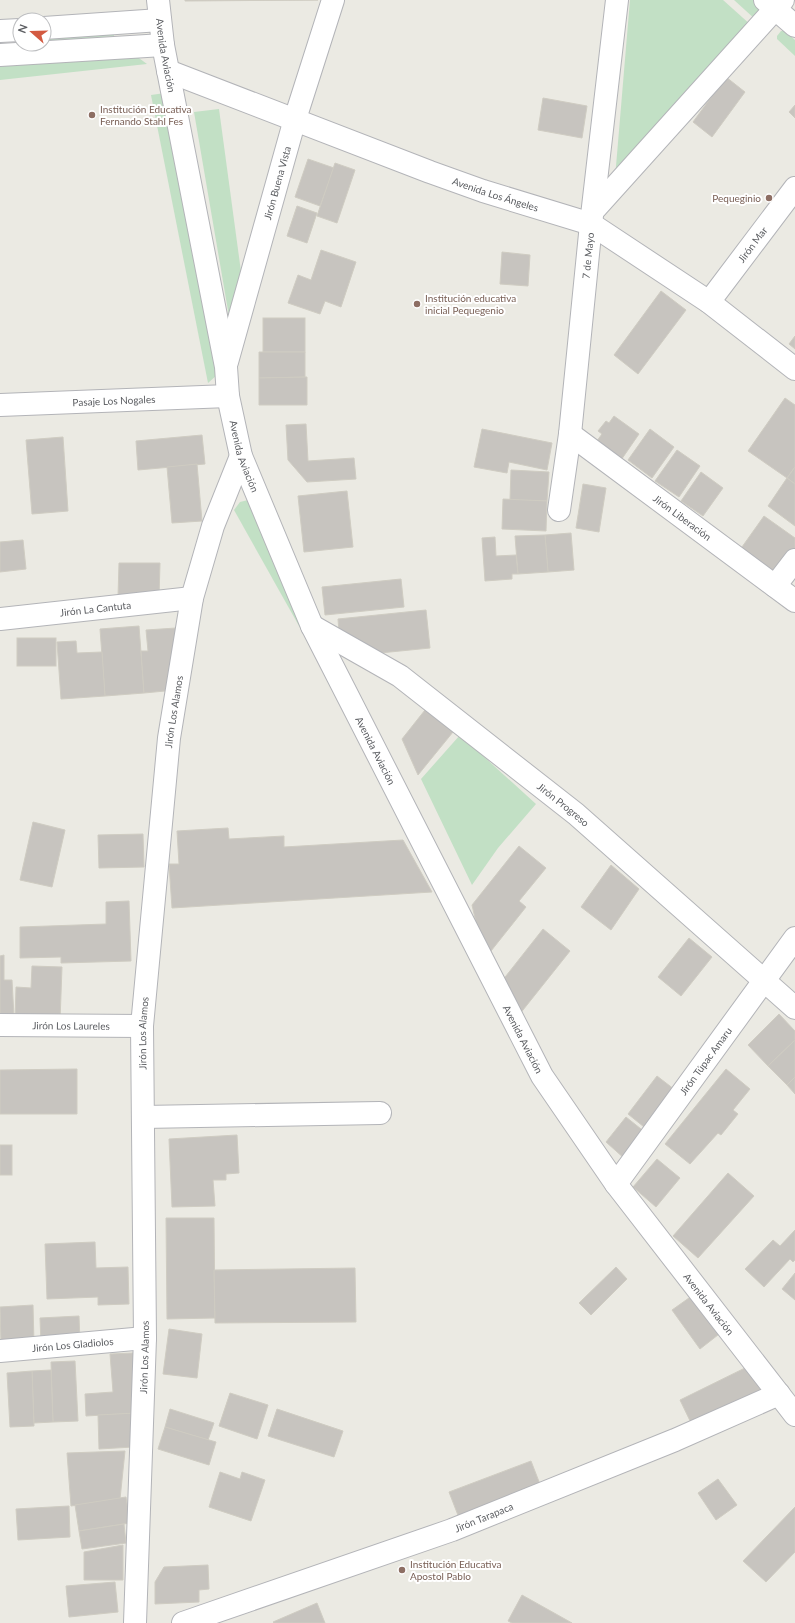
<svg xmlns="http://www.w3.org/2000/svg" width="795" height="1623" font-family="Lato,sans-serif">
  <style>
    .green { fill: #c2e0c5 }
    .building { fill: #c7c4bf; stroke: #cfccc2 }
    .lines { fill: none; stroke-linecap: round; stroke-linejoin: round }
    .minor-casing { stroke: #b3b4b8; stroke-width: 24 }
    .minor { stroke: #fff; stroke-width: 22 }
    .education-dot { fill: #8d6e63; stroke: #fff; stroke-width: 1.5 }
    .labels { text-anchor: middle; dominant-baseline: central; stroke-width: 4; stroke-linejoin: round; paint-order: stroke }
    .street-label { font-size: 10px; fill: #5b5d61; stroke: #fff }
    .education-label { font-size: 10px; fill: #785e54; stroke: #fff; text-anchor: start }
  </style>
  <rect width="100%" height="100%" fill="#ebeae3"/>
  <g class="green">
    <polygon points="630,0 723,0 752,26 614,190"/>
    <polygon points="734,0 757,0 767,9 756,20"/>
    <polygon points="781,31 785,31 795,40 795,56 777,39 777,36"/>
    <polygon points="114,34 114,36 44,42 44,37"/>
    <polygon points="132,53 147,64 0,80 0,65"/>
    <polygon points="165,93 217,375 208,383 151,95"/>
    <polygon points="219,109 242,279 231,328 194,112"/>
    <polygon points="248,500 308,642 234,510 240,502"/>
    <polygon points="460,735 536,804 498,848 472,885 421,779"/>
  </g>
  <g class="building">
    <polygon points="185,0 318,0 185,1"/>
    <polygon points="726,77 745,92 712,137 693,122"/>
    <polygon points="543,98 587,106 582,138 538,130"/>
    <polygon points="795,105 795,118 789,112"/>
    <polygon points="308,159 334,168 320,206 295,197"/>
    <polygon points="335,163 355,170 337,223 317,216"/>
    <polygon points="297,206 317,213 307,243 287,236"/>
    <polygon points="321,250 356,262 341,307 325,301 320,314 288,303 298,275 311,280"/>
    <polygon points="502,252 530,255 528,286 500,284"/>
    <polygon points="661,291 686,310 638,374 614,355"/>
    <rect x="263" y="318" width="42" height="34"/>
    <polygon points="795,336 795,349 789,344"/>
    <polygon points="259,352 305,352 305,377 259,378"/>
    <polygon points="307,377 307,405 259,405 259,378"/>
    <polygon points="785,398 795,405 795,467 787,478 748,451"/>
    <polygon points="614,416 639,434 619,463 594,445 602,434 598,431 606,421 609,423"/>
    <polygon points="306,424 308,461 354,458 356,479 307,482 288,460 286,425"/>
    <polygon points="482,429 552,443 547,470 509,462 507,473 474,467"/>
    <polygon points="650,429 674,447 652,478 628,460"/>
    <polygon points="202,435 205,464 138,470 136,441"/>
    <polygon points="63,437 68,511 32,514 26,440"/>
    <polygon points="677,450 700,466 679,497 655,481"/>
    <polygon points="197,464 202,521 172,523 167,467"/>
    <polygon points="795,467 795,484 787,478"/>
    <polygon points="511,470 549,472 547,501 510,500"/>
    <polygon points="701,472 723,488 703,516 681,501"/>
    <polygon points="787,478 795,484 795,526 768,506"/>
    <polygon points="583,484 606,488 599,532 576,528"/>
    <polygon points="347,491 353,547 304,552 298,496"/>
    <polygon points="503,499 547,501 546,531 502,529"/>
    <polygon points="764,516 795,538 795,549 773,580 737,554"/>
    <polygon points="571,533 574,570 548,572 545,535"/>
    <polygon points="545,535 548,572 518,574 515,536"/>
    <polygon points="495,537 496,556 516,555 518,574 512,574 512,579 485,581 482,538"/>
    <polygon points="23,540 26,569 0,572 0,542"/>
    <polygon points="119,563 160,563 159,598 118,597"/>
    <polygon points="401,579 404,607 325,615 322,587"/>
    <polygon points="426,610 430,648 380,653 339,632 338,619"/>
    <polygon points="139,626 144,693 105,696 100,629"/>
    <polygon points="176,628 177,652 165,691 144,693 141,651 148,651 146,630"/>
    <rect x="17" y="638" width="39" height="28"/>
    <polygon points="76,641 77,653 102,652 105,696 61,699 57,642"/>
    <polygon points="425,710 453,732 418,775 402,739"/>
    <polygon points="33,822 65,830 52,887 20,880"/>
    <polygon points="228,828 229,839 284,836 284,847 403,840 432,892 172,908 169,864 179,864 177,831"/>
    <polygon points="143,834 144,867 99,868 98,835"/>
    <polygon points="519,846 546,868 519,901 526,907 491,951 481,944 472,905"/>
    <polygon points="611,865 639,889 611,930 581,907"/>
    <polygon points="129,901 131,961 61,963 61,957 20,958 20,927 106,924 106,902"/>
    <polygon points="543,929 570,951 519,1015 502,981"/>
    <polygon points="689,938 712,957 681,996 658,977"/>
    <polygon points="4,955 4,980 12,980 14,1017 0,1018 0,956"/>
    <polygon points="32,966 62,967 60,1022 15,1020 16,987 31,988"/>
    <polygon points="779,1014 795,1031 795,1040 768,1066 748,1045"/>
    <polygon points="795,1040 795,1077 787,1085 768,1066"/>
    <polygon points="77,1069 77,1114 0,1114 0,1070"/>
    <polygon points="726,1069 750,1089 733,1110 738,1114 721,1135 718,1133 690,1164 665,1144"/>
    <polygon points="657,1076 679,1093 649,1131 628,1114"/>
    <polygon points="795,1077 795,1094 787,1085"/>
    <polygon points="626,1117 646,1133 625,1159 606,1142"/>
    <polygon points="237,1135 239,1173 226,1174 226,1180 213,1180 215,1206 172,1207 169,1139"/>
    <rect x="0" y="1145" width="12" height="30"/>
    <polygon points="657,1159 680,1178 656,1207 633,1187"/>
    <polygon points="728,1173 754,1196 698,1258 673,1236"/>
    <polygon points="166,1218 214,1218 215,1318 167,1319"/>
    <polygon points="795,1230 795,1260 793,1262 790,1259 764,1287 745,1269 773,1240 780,1246"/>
    <polygon points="95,1242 96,1268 128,1267 129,1304 98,1305 98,1297 47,1299 45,1244"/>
    <polygon points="616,1267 627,1279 591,1315 579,1303"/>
    <polygon points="355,1268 356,1322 215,1323 214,1270"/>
    <polygon points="795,1273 795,1300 782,1289"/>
    <polygon points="696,1293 723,1331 700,1349 672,1310"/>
    <polygon points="33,1305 34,1344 1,1345 0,1307"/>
    <polygon points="79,1316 80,1342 41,1344 40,1318"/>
    <polygon points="169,1329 202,1334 197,1378 163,1374"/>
    <polygon points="133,1353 136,1413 86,1416 85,1394 113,1392 110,1354"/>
    <polygon points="75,1361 78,1421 53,1422 51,1362"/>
    <polygon points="749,1366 763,1395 694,1429 680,1400"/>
    <polygon points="51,1370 53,1422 34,1423 32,1371"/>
    <polygon points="32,1371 34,1426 10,1427 7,1373"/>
    <polygon points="230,1393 268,1405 257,1439 219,1426"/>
    <polygon points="170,1409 214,1423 208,1440 165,1427"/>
    <polygon points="277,1409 343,1431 334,1457 268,1436"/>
    <polygon points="136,1413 133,1447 99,1449 98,1415"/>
    <polygon points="165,1427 216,1442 209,1465 158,1449"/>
    <polygon points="125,1451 120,1499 71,1506 67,1453"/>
    <polygon points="531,1461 543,1492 461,1523 449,1492"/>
    <polygon points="220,1472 240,1479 242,1472 265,1480 251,1521 209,1507"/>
    <polygon points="718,1479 737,1505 716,1520 698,1493"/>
    <polygon points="126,1497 130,1523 79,1531 75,1505"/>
    <polygon points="69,1506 70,1537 18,1540 16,1509"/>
    <polygon points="795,1507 795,1552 766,1582 743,1561"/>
    <polygon points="124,1524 126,1543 82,1549 79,1531"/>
    <polygon points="123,1545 123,1580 84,1580 84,1552"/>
    <polygon points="208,1565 209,1589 199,1590 199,1602 155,1604 155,1582 164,1567"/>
    <polygon points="115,1582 118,1612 69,1617 66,1586"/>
    <polygon points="522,1595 572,1623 512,1623 508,1621"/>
    <polygon points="317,1603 325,1623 274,1623 273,1622"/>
  </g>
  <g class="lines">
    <g class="minor-casing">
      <g id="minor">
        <path id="s1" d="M158,0L163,45L226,367L228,396L241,456L312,626L542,1076L616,1184L795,1415"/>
        <polyline points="765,0 795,26"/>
        <polyline points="44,28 160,20"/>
        <polyline points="0,31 20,30"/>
        <polyline points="0,55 163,45"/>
        <path id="s2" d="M168,71L430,172L483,191L591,224L709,302L795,369"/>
        <polyline points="593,211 783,0"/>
        <path id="s3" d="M709,302L795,188"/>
        <path id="s4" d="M227,362L295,119L333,0"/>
        <path id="s5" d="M0,405L228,396"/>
        <path id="s6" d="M570,434L795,601"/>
        <path id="s7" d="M559,510L570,434L591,224L617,0"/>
        <polyline points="775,586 795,560"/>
        <path id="s8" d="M0,619L192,598"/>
        <path id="s9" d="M312,626L400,676L576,814L795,1008"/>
        <path id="s10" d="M0,1025L142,1026"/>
        <polyline points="143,1117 380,1113"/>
        <path id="s11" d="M616,1184L795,938"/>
        <path id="s12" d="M0,1351L145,1338"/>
        <path id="s13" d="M135,1623L145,1338L142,1026L169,738L192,598L213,526L241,456"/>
        <path id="s14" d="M183,1623L452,1530L675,1440L779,1394"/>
      </g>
    </g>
    <use href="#minor" class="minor"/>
  </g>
  <g class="education-dot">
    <circle cx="92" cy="115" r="4"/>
    <circle cx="769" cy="198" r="4"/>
    <circle cx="417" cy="304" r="4"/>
    <circle cx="402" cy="1570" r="4"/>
  </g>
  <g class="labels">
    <g class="street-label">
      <text stroke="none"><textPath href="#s1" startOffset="56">Avenida Aviación</textPath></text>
      <text stroke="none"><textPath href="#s4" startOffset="186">Jirón Buena Vista</textPath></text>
      <text stroke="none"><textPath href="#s2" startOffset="350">Avenida Los Ángeles</textPath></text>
      <text stroke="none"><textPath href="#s3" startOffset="72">Jirón Mar</textPath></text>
      <text stroke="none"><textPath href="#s7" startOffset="256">7 de Mayo</textPath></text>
      <text stroke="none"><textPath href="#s5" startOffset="114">Pasaje Los Nogales</textPath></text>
      <text stroke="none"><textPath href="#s1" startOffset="465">Avenida Aviación</textPath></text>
      <text stroke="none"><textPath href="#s6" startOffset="140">Jirón Liberación</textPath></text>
      <text stroke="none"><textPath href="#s8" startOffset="96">Jirón La Cantuta</textPath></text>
      <text stroke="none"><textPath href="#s13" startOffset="913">Jirón Los Alamos</textPath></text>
      <text stroke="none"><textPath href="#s1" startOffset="788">Avenida Aviación</textPath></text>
      <text stroke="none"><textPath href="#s9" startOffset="309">Jirón Progreso</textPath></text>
      <text stroke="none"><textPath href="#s10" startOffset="71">Jirón Los Laureles</textPath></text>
      <text stroke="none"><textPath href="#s13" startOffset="590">Jirón Los Alamos</textPath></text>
      <text stroke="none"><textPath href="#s1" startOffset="1112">Avenida Aviación</textPath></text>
      <text stroke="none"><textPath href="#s11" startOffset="152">Jirón Túpac Amaru</textPath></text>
      <text stroke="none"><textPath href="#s1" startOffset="1436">Avenida Aviación</textPath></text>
      <text stroke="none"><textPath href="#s12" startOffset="73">Jirón Los Gladiolos</textPath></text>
      <text stroke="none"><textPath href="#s13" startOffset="266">Jirón Los Alamos</textPath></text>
      <text stroke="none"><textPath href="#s14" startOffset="319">Jirón Tarapaca</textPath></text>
    </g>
    <g class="education-label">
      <text x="100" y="109">Institución Educativa<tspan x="100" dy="12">Fernando Stahl Fes</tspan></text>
      <text x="761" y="198" text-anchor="end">Pequeginio</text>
      <text x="425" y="298">Institución educativa<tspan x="425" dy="12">inicial Pequegenio</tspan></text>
      <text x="410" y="1564">Institución Educativa<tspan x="410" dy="12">Apostol Pablo</tspan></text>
    </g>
  </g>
  <g transform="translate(32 32) rotate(290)"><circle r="19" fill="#ffffff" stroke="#bdbec0"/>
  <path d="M0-3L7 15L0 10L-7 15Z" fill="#d35a41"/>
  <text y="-6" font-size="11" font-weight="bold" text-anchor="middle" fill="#5b5d61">N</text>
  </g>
</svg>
